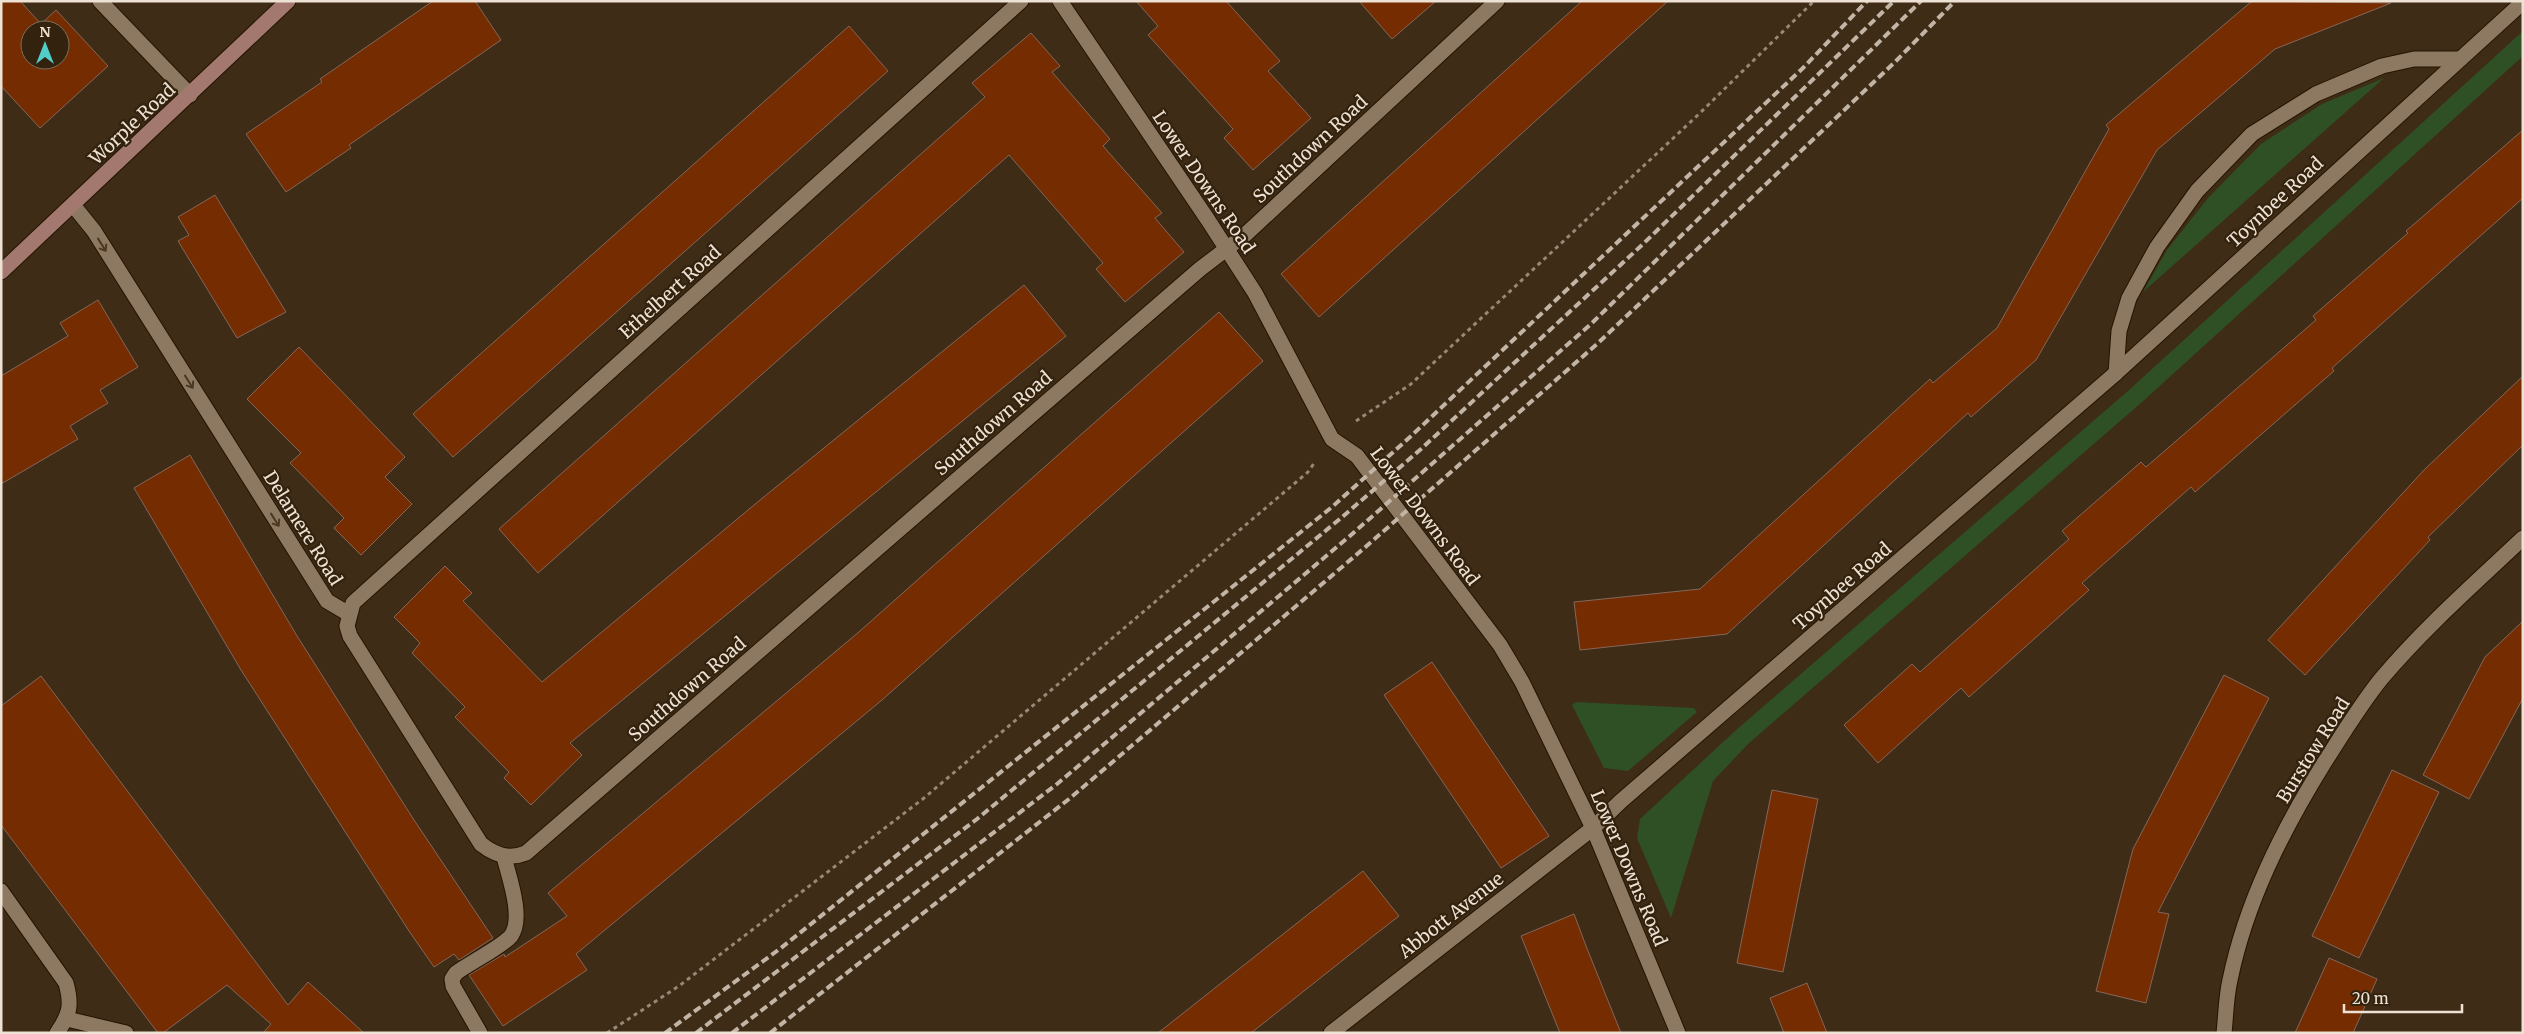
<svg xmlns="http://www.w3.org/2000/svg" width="2524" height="1034" font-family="Merriweather,serif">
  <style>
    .green { fill: #2f4f25 }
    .building { fill: #752c00; stroke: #84675a; fill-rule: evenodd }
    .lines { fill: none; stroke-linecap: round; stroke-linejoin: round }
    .service-casing { stroke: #241401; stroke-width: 17 }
    .minor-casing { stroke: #241401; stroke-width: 17 }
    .tertiary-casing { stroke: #241401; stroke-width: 17 }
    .secondary-casing { stroke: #241401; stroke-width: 17 }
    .path { stroke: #978877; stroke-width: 3; stroke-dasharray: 4 4; stroke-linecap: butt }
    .service { stroke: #8d7961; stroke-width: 15 }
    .minor { stroke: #8d7961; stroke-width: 15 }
    .tertiary { stroke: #8d7961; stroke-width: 15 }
    .secondary { stroke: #a2786f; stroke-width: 15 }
    .rail { stroke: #c2b5a6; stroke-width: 4; stroke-dasharray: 8 4; stroke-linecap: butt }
    .oneway { stroke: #4a3822 }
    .labels { text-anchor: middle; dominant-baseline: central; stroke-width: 4.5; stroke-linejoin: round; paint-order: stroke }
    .street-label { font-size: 18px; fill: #eee2d5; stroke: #33220d }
  </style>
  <rect width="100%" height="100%" fill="#3e2c17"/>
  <g class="green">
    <polygon points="2523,31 2523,56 2141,403 1748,744 1713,781 1671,918 1637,838 1640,819 1735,731 2129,390"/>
    <polygon points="2384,78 2143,292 2167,250 2208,198 2261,144 2322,104"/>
    <polygon points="1576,702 1694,708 1697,712 1628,771 1604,768 1572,705"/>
  </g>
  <g class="building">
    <path d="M1,1H20L41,24L56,10L108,66L40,128L1,86ZM30,30H60V60H30Z"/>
    <polygon points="433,1 475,1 501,40 349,145 351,148 286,192 246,134 322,82 320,79"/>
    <polygon points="1136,1 1226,1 1280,61 1268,71 1311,118 1253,170 1224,138 1233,129 1148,35 1158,26"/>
    <polygon points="1359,1 1436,1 1392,39"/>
    <polygon points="1582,1 1668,1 1319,317 1281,274"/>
    <polygon points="2252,1 2391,3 2275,49 2157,150 2036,360 1971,417 1968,413 1727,634 1580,650 1574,602 1700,589 1930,379 1933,383 1997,328 2109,129 2106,125"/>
    <polygon points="849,26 888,71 453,457 413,414"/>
    <polygon points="1031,33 1060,66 1052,72 1110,139 1103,146 1162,213 1155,218 1184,252 1125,302 1096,269 1103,263 1009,155 538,573 499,529 985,97 972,83"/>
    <polygon points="2523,130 2523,198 2332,368 2334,371 2195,492 2191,487 2082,583 2089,590 1969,697 1961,688 1878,763 1844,725 1912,664 1920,672 2069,539 2062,531 2141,462 2146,467 2316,320 2313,316 2408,233 2406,231"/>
    <polygon points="215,195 286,312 237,338 178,241 189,235 178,217"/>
    <polygon points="1024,285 1066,336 570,743 582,755 531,805 504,778 509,772 455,717 465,707 412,653 420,643 394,617 445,566 472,593 463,601 542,682 754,505"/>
    <polygon points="98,300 138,367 100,390 108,403 70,426 78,439 1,484 1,376 68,336 60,323"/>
    <polygon points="1219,312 1263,361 882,700 576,954 587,970 503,1026 469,975 504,954 505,957 567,916 548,893 860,631"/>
    <polygon points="299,347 405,457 385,477 412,504 361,555 334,528 344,518 290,463 301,453 247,399"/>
    <polygon points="2523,376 2523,445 2428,537 2430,540 2305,675 2268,640 2424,470"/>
    <polygon points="190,455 297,636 414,820 493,938 459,960 454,954 434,967 409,931 241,670 134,488"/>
    <polygon points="2523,621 2523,698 2469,799 2423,775 2485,657"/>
    <polygon points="1432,662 1549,836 1501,868 1384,695"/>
    <polygon points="2224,675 2269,698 2158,912 2169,914 2146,1003 2096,991 2133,849"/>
    <polygon points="41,676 288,1005 308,982 364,1033 263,1033 271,1024 227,985 163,1033 158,1033 1,825 1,706"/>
    <polygon points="2392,770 2439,792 2359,958 2312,936"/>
    <polygon points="1772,790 1818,799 1783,972 1737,963"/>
    <polygon points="1363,871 1399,916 1372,937 1251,1033 1158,1033"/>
    <polygon points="1574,914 1586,946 1621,1033 1560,1033 1521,936"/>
    <polygon points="2329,958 2377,979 2353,1033 2295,1033"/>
    <polygon points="1807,983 1827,1033 1784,1033 1770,998"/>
  </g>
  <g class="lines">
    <g class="service-casing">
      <g id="service">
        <polyline points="2116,373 2119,331 2129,298 2157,247 2197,191 2252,134 2316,94 2382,66 2414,59 2460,59"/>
        <polyline points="67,1019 126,1033"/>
        <path d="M480,1033L453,986L452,979L456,973C468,964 503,946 511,936C524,918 509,877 504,857"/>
      </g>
    </g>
    <g class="minor-casing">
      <g id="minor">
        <polyline points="100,1 190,95"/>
        <path d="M1021,1L353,603L347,626L350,636L481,844C495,855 509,860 526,853L1200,269L1246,234L1497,1"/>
        <polyline points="73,205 94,231 327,601 349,614"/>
        <path d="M1,891L66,983C72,1005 70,1014 57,1033"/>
        <polyline points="1331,1033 1593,828 1621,801 2116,373 2523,2"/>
        <path d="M2224,1033C2226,1015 2226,997 2230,980C2246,902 2282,831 2324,763C2342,735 2360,705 2381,679C2424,628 2474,584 2523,538"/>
      </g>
    </g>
    <g class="tertiary-casing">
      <polyline id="tertiary" points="1060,1 1208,220 1255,293 1332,439 1357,456 1500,645 1522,682 1593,828 1678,1033"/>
    </g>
    <g class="secondary-casing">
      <polyline id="secondary" points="1,272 288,1"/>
    </g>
    <g class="path">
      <polyline points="1356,421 1411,384 1699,114 1814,1"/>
      <polyline points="607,1033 679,986 924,798 1308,472 1315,462"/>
    </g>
    <use href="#service" class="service"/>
    <use href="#minor" class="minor"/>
    <use href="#tertiary" class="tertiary"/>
    <use href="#secondary" class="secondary"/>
    <g class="rail">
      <polyline points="665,1033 781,948 1332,507 1410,437 1803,68 1867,1"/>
      <polyline points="696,1033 977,819 1341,518 1421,449 1642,245 1894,1"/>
      <polyline points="732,1033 1057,784 1351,535 1591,324 1921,1"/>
      <polyline points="770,1033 1069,799 1362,550 1597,344 1894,63 1955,1"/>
    </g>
  </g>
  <defs><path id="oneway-shaft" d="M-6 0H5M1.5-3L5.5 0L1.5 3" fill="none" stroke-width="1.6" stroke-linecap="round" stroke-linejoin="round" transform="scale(1.25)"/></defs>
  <g class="oneway">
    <use href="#oneway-shaft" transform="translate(102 245) rotate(58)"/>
    <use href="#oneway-shaft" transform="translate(189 382) rotate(58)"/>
    <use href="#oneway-shaft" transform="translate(275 520) rotate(58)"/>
  </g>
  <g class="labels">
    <g class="street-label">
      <text transform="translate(132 124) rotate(-43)">Worple Road</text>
      <text transform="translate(1310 149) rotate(-43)">Southdown Road</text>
      <text transform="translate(1204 182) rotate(56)">Lower Downs Road</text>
      <text transform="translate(2275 202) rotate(-43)">Toynbee Road</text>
      <text transform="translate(670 292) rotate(-42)">Ethelbert Road</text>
      <text transform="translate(993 423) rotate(-41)">Southdown Road</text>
      <text transform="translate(1425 516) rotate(53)">Lower Downs Road</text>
      <text transform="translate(303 528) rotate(58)">Delamere Road</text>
      <text transform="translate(1842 586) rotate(-41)">Toynbee Road</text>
      <text transform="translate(687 689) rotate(-41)">Southdown Road</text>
      <text transform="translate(2313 750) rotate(-58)">Burstow Road</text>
      <text transform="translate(1629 868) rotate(67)">Lower Downs Road</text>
      <text transform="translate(1451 915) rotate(-38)">Abbott Avenue</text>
    </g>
  </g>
  <rect width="2524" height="1034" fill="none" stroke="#eee2d5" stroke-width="5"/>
  <g transform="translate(45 45)"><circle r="24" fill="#33220d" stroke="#7e6f5d"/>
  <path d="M0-4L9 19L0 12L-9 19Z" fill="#53cdc9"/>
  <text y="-8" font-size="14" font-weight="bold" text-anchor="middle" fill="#eee2d5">N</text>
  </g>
  <path d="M2344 1004v8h118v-8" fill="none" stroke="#eee2d5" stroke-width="2.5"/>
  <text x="2352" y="1004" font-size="15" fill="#eee2d5" stroke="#33220d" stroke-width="4" paint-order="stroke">20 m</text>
</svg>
